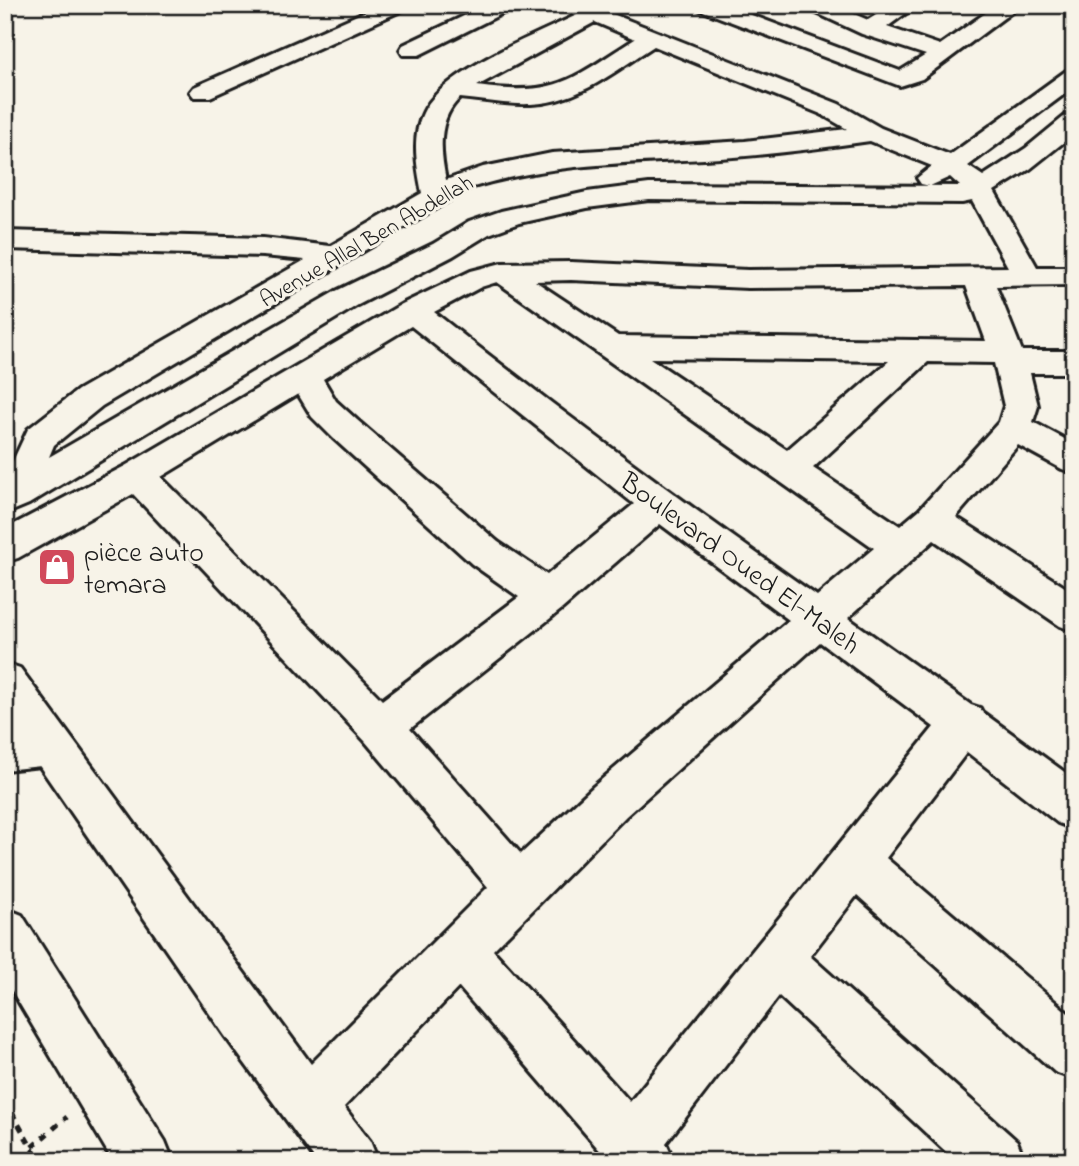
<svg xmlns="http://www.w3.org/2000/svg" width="1079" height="1166" font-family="'Indie Flower',sans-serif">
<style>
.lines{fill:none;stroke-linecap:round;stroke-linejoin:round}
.minor-casing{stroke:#1c1c1c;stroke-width:6}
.major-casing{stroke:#1c1c1c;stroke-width:6}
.path{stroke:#1c1c1c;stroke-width:5;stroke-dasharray:7 7;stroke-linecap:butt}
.minor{fill:#f7f3e8;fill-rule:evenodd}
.major{fill:#f7f3e8;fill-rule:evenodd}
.labels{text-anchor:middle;stroke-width:6;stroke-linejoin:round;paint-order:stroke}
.far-street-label{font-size:23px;fill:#1c1c1c;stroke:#f7f3e8}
.poi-label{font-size:28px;fill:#1c1c1c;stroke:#f7f3e8;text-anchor:start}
.street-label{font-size:28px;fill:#1c1c1c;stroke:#f7f3e8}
</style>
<rect width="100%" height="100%" fill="#f7f3e8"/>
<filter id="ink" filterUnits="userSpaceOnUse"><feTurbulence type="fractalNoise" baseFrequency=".0143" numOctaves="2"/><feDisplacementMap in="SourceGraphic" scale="14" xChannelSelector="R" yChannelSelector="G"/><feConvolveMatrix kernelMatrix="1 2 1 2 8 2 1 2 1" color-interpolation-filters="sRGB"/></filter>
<g filter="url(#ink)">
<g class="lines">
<defs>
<g id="minor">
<path d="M 380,5 L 408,5 L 405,9 L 210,97 L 194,97 L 190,92 L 194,87 Z"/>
<path d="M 487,5 L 514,5 L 511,9 L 419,55 L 403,55 L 400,50 L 403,45 Z"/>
<path d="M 561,5 L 590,5 L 839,104 L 881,128 L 950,155 L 1066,71 L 1074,69 L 1074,87 L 968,166 L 983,176 L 1026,148 L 1065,116 L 1074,114 L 1074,134 L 1030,169 L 994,191 L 1037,267 L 1074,267 L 1074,285 L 996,286 L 1022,351 L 1074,351 L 1074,373 L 1030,373 L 1038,406 L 1033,422 L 1074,444 L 1074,473 L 1062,469 L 1018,445 L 956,517 L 1074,593 L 1074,631 L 1060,626 L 934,540 L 848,618 L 971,705 L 980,708 L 982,712 L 1074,779 L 1074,829 L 1058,823 L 967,752 L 886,858 L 1074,1018 L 1074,1079 L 1055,1072 L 857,895 L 810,956 L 1017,1141 L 1025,1161 L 956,1161 L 779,996 L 666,1143 L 674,1161 L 609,1161 L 459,987 L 344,1107 L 370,1141 L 378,1161 L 316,1161 L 225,1036 L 5,716 L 5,663 L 20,668 L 311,1064 L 488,887 L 365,741 L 133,494 L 18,558 L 5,562 L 5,529 L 125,466 L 402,304 L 471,271 L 502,263 L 571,262 L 748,270 L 1008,267 L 972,201 L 962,203 L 649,200 L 587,208 L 519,223 L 489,234 L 453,256 L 358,305 L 29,504 L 5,514 L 5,478 L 28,429 L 78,390 L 305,260 L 263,256 L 5,249 L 5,231 L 263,238 L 330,246 L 422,193 C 417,168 411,137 423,113 C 442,71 535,35 577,15 L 564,9 ZM 595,22 L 635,39 C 570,80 558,97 477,86 ZM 654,46 L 821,114 L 847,129 L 745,141 L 552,153 L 483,167 L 446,180 C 440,151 437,119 460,98 C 483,100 507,105 531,104 C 579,102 615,71 654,46 ZM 870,141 L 932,166 L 917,178 L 921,184 L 930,186 L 950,177 L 960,186 L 649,184 L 587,192 L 501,211 L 469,222 L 433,244 L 336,291 L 49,457 L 54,445 L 102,406 L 470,188 C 547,164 624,163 704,159 C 759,156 815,149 870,141 ZM 571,280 L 748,288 L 966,286 L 986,341 L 618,336 L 535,281 ZM 497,282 L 874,548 L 817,596 C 687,505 559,411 434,312 L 481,287 ZM 411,326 L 634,504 L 547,575 L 498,542 L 357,420 L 336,401 L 323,379 ZM 650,358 L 889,361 L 787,450 ZM 928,362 L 994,363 L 1004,406 L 999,422 L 919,510 L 900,526 L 813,468 ZM 298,394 L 312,417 L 333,438 L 472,564 L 519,597 L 382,700 L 161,477 ZM 660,524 L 789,620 L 594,786 L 521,854 L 410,729 L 562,609 ZM 820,642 L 934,727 L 630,1102 L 493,950 L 626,816 Z"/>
<path d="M 695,5 L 725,5 L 900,71 L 926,55 L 862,34 L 808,9 L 805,5 L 833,5 L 868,20 L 892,5 L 917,5 L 887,27 L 940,45 L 997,5 L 1021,5 L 922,79 L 900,86 L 698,9 Z"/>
</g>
<g id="major">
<path d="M 50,725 L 65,731 L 72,745 L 65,759 L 50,765 L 5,770 L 5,730 Z"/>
<path d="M 5,908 L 22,915 L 165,1141 L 173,1161 L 113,1161 L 5,979 Z"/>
</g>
</defs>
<use href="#minor" class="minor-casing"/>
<use href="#major" class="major-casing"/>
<g class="path">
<path d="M 5,1100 L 39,1161"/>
<path d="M 32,1147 L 67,1117"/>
</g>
<use href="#minor" class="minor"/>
<use href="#major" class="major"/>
</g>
</g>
<defs>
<symbol id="shop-square" viewBox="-11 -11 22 22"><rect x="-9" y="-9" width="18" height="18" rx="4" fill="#d1495b" stroke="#f7f3e8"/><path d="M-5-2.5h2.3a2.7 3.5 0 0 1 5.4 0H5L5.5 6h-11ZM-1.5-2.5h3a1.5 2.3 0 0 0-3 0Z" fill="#fff"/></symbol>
</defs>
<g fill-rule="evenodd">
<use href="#shop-square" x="35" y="545" width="44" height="44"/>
</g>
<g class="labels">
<g class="far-street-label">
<text transform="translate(366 240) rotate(-30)" y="8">Avenue Allal Ben Abdellah</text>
</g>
<g class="poi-label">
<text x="84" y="561">pièce auto<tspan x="84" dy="32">temara</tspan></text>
</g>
<g class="street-label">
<text transform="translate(741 562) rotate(36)" y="10">Boulevard Oued El-Maleh</text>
</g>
</g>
<rect width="1079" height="1166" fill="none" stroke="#f7f3e8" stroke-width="28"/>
<rect x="14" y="14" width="1051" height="1138" fill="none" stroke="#1c1c1c" stroke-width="2.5" filter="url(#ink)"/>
</svg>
